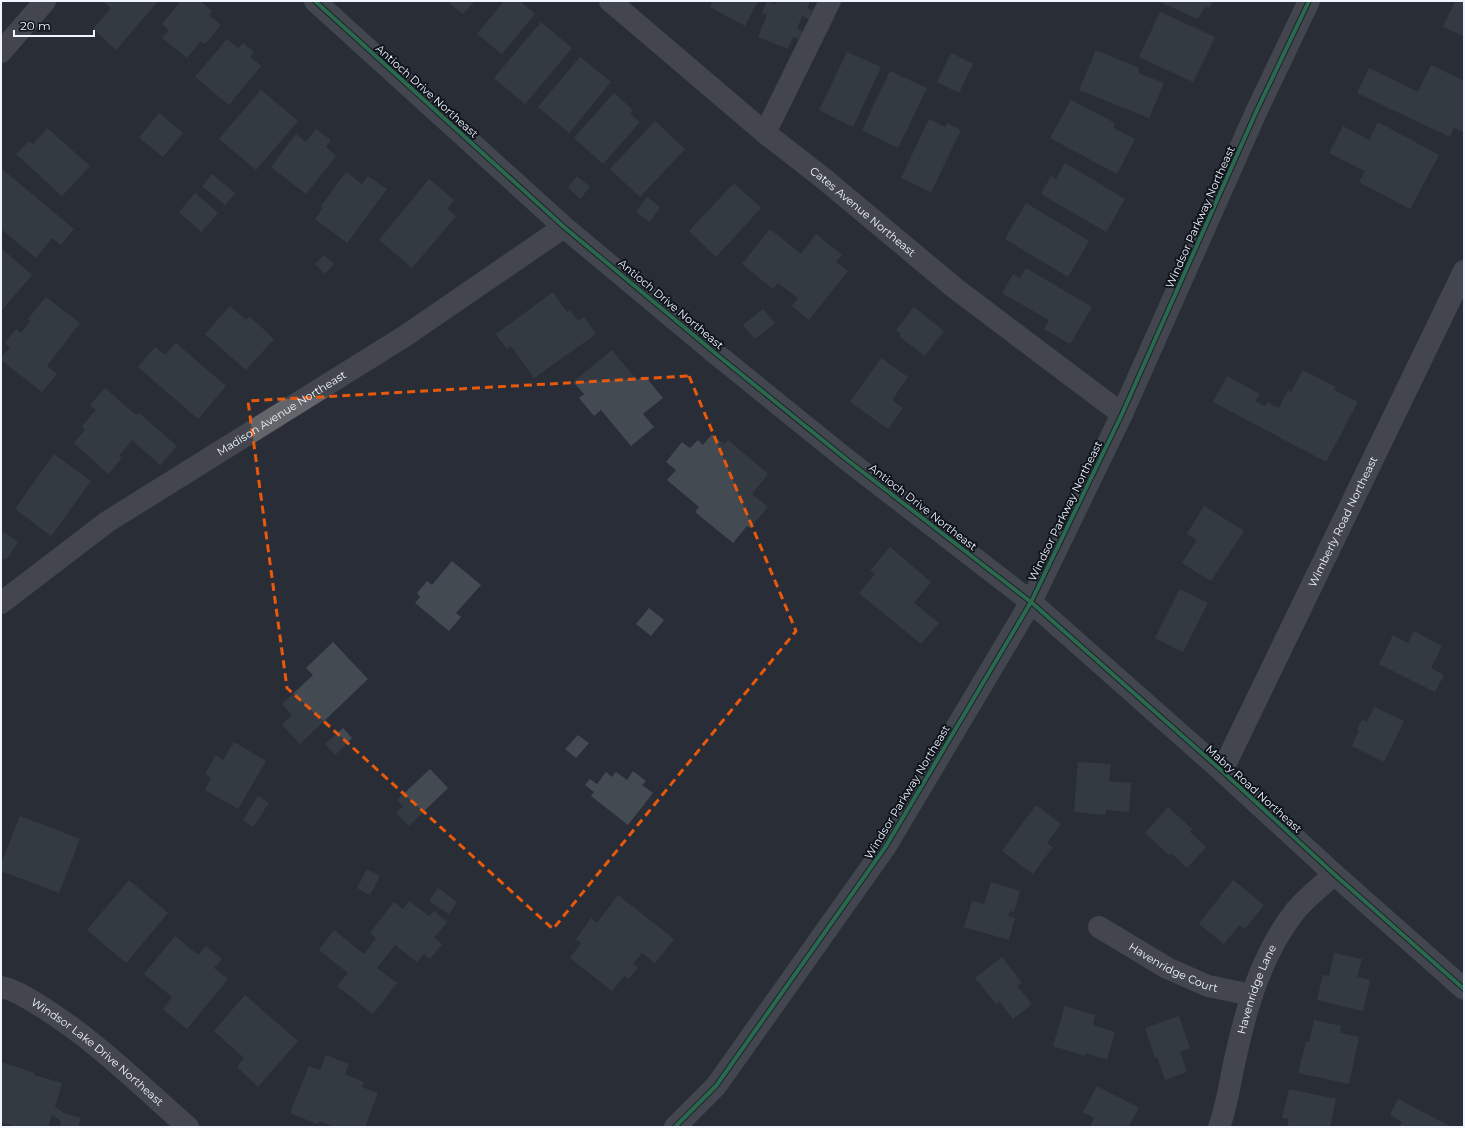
<svg xmlns="http://www.w3.org/2000/svg" width="1465" height="1128" font-family="Montserrat,sans-serif">
<style>
.building{fill:#444a51}
.lines{fill:none;stroke-linecap:round;stroke-linejoin:round}
.minor{stroke:#64646b;stroke-width:22}
.cycleway-casing{stroke:#10141c;stroke-width:6}
.cycleway{stroke:#2db169;stroke-width:4}
.marked{fill:none;stroke:#e8590c;stroke-width:3;stroke-dasharray:8 5;stroke-linejoin:round}
.labels{text-anchor:middle;stroke-width:4;stroke-linejoin:round;paint-order:stroke}
.street-label{font-size:11px;fill:#eff4fe;stroke:#10141c}
</style>
<rect width="100%" height="100%" fill="#282d37"/>
<g class="building">
<path d="M 102,1 L 158,1 L 116,50 L 93,29 L 111,8 Z"/>
<path d="M 181,1 L 192,1 L 195,3 L 196,1 L 200,1 L 212,11 L 209,15 L 221,25 L 205,44 L 201,41 L 187,58 L 162,38 L 169,30 L 162,24 Z"/>
<path d="M 451,1 L 475,1 L 463,14 L 449,3 Z"/>
<path d="M 504,1 L 520,1 L 535,14 L 502,54 L 477,34 Z"/>
<path d="M 713,1 L 758,1 L 745,26 L 710,7 Z"/>
<path d="M 767,1 L 775,5 L 777,1 L 810,1 L 807,8 L 812,10 L 809,19 L 802,16 L 797,29 L 802,31 L 799,39 L 793,37 L 788,49 L 758,37 L 767,15 L 762,13 Z"/>
<path d="M 1158,1 L 1213,1 L 1209,8 L 1205,6 L 1198,19 Z"/>
<path d="M 1455,1 L 1464,1 L 1464,36 L 1443,27 Z"/>
<path d="M 1160,12 L 1215,37 L 1193,82 L 1139,57 Z"/>
<path d="M 541,22 L 572,48 L 525,104 L 494,78 Z"/>
<path d="M 227,39 L 238,48 L 243,43 L 254,52 L 250,57 L 261,66 L 229,105 L 195,77 Z"/>
<path d="M 1096,50 L 1139,68 L 1138,73 L 1164,83 L 1149,118 L 1079,90 Z"/>
<path d="M 847,52 L 881,67 L 853,127 L 819,110 Z"/>
<path d="M 951,53 L 973,64 L 959,93 L 937,82 Z"/>
<path d="M 580,57 L 611,82 L 569,133 L 538,107 Z"/>
<path d="M 1431,65 L 1464,81 L 1464,132 L 1454,128 L 1450,137 L 1357,93 L 1369,68 L 1418,92 Z"/>
<path d="M 890,71 L 927,88 L 898,148 L 862,130 Z"/>
<path d="M 261,90 L 298,121 L 256,170 L 219,139 Z"/>
<path d="M 614,93 L 633,110 L 630,114 L 640,122 L 603,164 L 574,138 Z"/>
<path d="M 1071,100 L 1115,123 L 1113,128 L 1135,139 L 1117,174 L 1050,138 Z"/>
<path d="M 159,113 L 183,133 L 163,157 L 139,138 Z"/>
<path d="M 929,119 L 945,127 L 947,123 L 961,130 L 931,192 L 901,178 Z"/>
<path d="M 655,121 L 685,149 L 640,197 L 610,169 Z"/>
<path d="M 1378,122 L 1439,155 L 1410,209 L 1359,182 L 1365,171 L 1329,153 L 1343,126 L 1369,140 Z"/>
<path d="M 47,128 L 90,166 L 62,196 L 16,154 L 29,141 L 33,144 Z"/>
<path d="M 316,129 L 331,140 L 326,147 L 336,156 L 306,194 L 271,167 L 296,134 L 306,142 Z"/>
<path d="M 1065,163 L 1125,199 L 1106,232 L 1041,194 L 1051,176 L 1056,179 Z"/>
<path d="M 2,169 L 74,229 L 61,245 L 52,238 L 36,258 L 1,229 L 1,170 Z"/>
<path d="M 346,172 L 362,184 L 368,176 L 387,189 L 347,243 L 315,219 L 323,208 L 321,206 Z"/>
<path d="M 212,174 L 235,193 L 225,205 L 202,186 Z"/>
<path d="M 577,176 L 590,187 L 580,199 L 568,187 Z"/>
<path d="M 429,179 L 454,200 L 447,209 L 456,216 L 412,268 L 379,240 Z"/>
<path d="M 734,183 L 761,208 L 716,257 L 689,231 Z"/>
<path d="M 195,193 L 218,213 L 201,232 L 179,212 Z"/>
<path d="M 647,197 L 660,207 L 650,222 L 636,212 Z"/>
<path d="M 1026,203 L 1089,241 L 1068,277 L 1005,239 Z"/>
<path d="M 770,229 L 801,254 L 816,234 L 842,255 L 836,262 L 848,271 L 809,320 L 792,306 L 798,298 L 778,283 L 773,289 L 742,264 Z"/>
<path d="M 1,248 L 32,275 L 1,311 Z"/>
<path d="M 324,255 L 334,264 L 325,274 L 315,264 Z"/>
<path d="M 1026,268 L 1092,307 L 1070,344 L 1044,329 L 1049,320 L 1002,293 L 1013,274 L 1020,278 Z"/>
<path d="M 553,292 L 567,312 L 570,310 L 578,321 L 584,317 L 596,334 L 534,378 L 511,346 L 507,349 L 496,334 Z"/>
<path d="M 46,297 L 80,323 L 47,366 L 57,374 L 42,392 L 1,360 L 1,358 L 10,347 L 5,343 L 16,329 L 21,333 L 30,321 L 28,319 Z"/>
<path d="M 230,306 L 246,320 L 249,316 L 274,339 L 246,370 L 205,334 Z"/>
<path d="M 914,307 L 944,331 L 925,356 L 899,336 L 901,334 L 896,330 Z"/>
<path d="M 763,309 L 775,323 L 755,339 L 743,325 Z"/>
<path d="M 176,343 L 226,386 L 198,419 L 138,367 L 155,347 L 165,355 Z"/>
<path d="M 612,350 L 637,380 L 644,375 L 663,398 L 643,414 L 654,427 L 631,446 L 601,410 L 594,416 L 579,398 L 584,394 L 573,382 Z"/>
<path d="M 881,358 L 908,377 L 892,400 L 903,408 L 888,429 L 850,402 Z"/>
<path d="M 1303,370 L 1336,387 L 1334,390 L 1358,402 L 1326,462 L 1213,402 L 1227,376 L 1260,394 L 1255,401 L 1265,406 L 1267,402 L 1279,408 L 1288,390 L 1291,392 Z"/>
<path d="M 105,388 L 136,415 L 139,413 L 177,446 L 160,465 L 132,440 L 119,456 L 122,458 L 108,474 L 74,443 L 85,430 L 82,426 L 96,410 L 90,405 Z"/>
<path d="M 712,434 L 724,444 L 728,440 L 768,474 L 752,494 L 768,507 L 750,528 L 747,526 L 733,543 L 695,512 L 699,507 L 667,480 L 676,470 L 666,462 L 682,442 L 690,448 L 698,440 L 703,445 Z"/>
<path d="M 54,454 L 91,481 L 51,536 L 15,509 Z"/>
<path d="M 1204,506 L 1244,531 L 1211,581 L 1182,563 L 1197,540 L 1187,534 Z"/>
<path d="M 1,530 L 18,542 L 6,560 L 4,558 L 1,562 Z"/>
<path d="M 890,547 L 931,582 L 914,603 L 939,623 L 921,644 L 859,593 L 875,574 L 870,571 Z"/>
<path d="M 452,561 L 481,585 L 456,613 L 461,617 L 449,631 L 415,603 L 420,597 L 417,593 L 427,581 L 432,585 Z"/>
<path d="M 1180,589 L 1208,603 L 1183,652 L 1155,638 Z"/>
<path d="M 649,608 L 664,620 L 651,636 L 636,624 Z"/>
<path d="M 1414,631 L 1442,646 L 1431,668 L 1444,675 L 1435,692 L 1379,664 L 1393,635 L 1408,643 Z"/>
<path d="M 333,642 L 368,679 L 300,744 L 282,725 L 292,715 L 282,704 L 313,675 L 306,668 Z"/>
<path d="M 1374,707 L 1404,721 L 1384,762 L 1352,746 L 1359,730 L 1357,729 L 1362,719 L 1367,722 Z"/>
<path d="M 343,728 L 352,738 L 335,755 L 325,744 Z"/>
<path d="M 578,735 L 589,743 L 576,758 L 565,749 Z"/>
<path d="M 234,742 L 266,761 L 238,809 L 205,790 L 211,778 L 205,774 L 216,755 L 223,760 Z"/>
<path d="M 1078,762 L 1111,764 L 1109,781 L 1131,783 L 1129,812 L 1106,810 L 1105,815 L 1074,812 Z"/>
<path d="M 430,769 L 448,788 L 409,826 L 396,813 L 403,807 L 397,800 Z"/>
<path d="M 633,771 L 646,781 L 642,785 L 653,793 L 628,825 L 591,796 L 594,792 L 585,785 L 590,779 L 597,784 L 606,772 L 612,777 L 616,772 L 627,780 Z"/>
<path d="M 258,796 L 269,803 L 253,827 L 243,820 Z"/>
<path d="M 1036,805 L 1061,824 L 1047,843 L 1053,847 L 1033,874 L 1002,851 Z"/>
<path d="M 1168,807 L 1192,829 L 1190,832 L 1206,847 L 1187,868 L 1171,853 L 1169,855 L 1145,833 Z"/>
<path d="M 20,816 L 80,839 L 59,893 L 1,871 L 1,864 Z"/>
<path d="M 367,869 L 380,876 L 370,895 L 357,888 Z"/>
<path d="M 129,880 L 168,913 L 126,963 L 87,930 Z"/>
<path d="M 1233,880 L 1264,905 L 1245,929 L 1239,925 L 1224,944 L 1199,924 Z"/>
<path d="M 991,882 L 1020,891 L 1014,912 L 1010,911 L 1008,916 L 1015,918 L 1009,940 L 964,927 L 972,901 L 984,904 Z"/>
<path d="M 438,888 L 457,902 L 449,914 L 429,901 Z"/>
<path d="M 618,895 L 674,939 L 655,963 L 642,953 L 633,964 L 638,968 L 628,979 L 624,976 L 612,991 L 570,958 L 581,943 L 576,939 L 591,918 L 597,923 Z"/>
<path d="M 409,901 L 429,916 L 434,911 L 447,922 L 434,938 L 442,944 L 430,959 L 424,954 L 417,962 L 395,945 L 377,968 L 397,983 L 373,1014 L 337,986 L 348,973 L 319,950 L 334,930 L 364,954 L 376,938 L 370,933 L 394,902 L 403,909 Z"/>
<path d="M 175,936 L 198,955 L 206,946 L 222,959 L 214,968 L 228,979 L 187,1029 L 163,1009 L 172,997 L 144,974 Z"/>
<path d="M 1334,953 L 1362,959 L 1357,977 L 1370,980 L 1363,1011 L 1317,1000 L 1323,975 L 1329,976 Z"/>
<path d="M 1002,957 L 1022,983 L 1017,986 L 1032,1004 L 1013,1019 L 999,1001 L 996,1004 L 975,978 Z"/>
<path d="M 245,995 L 298,1041 L 258,1087 L 237,1067 L 244,1058 L 214,1031 Z"/>
<path d="M 1065,1006 L 1095,1015 L 1093,1025 L 1115,1032 L 1107,1060 L 1086,1053 L 1085,1056 L 1053,1046 Z"/>
<path d="M 1179,1016 L 1190,1048 L 1180,1052 L 1187,1072 L 1165,1080 L 1157,1057 L 1155,1058 L 1145,1028 Z"/>
<path d="M 1314,1020 L 1341,1026 L 1340,1033 L 1359,1037 L 1349,1084 L 1298,1073 L 1306,1041 L 1309,1042 Z"/>
<path d="M 326,1055 L 349,1064 L 345,1074 L 364,1082 L 362,1087 L 378,1093 L 365,1127 L 332,1127 L 332,1126 L 319,1121 L 317,1124 L 290,1113 L 309,1066 L 320,1070 Z"/>
<path d="M 1,1062 L 35,1073 L 34,1075 L 62,1083 L 55,1107 L 64,1113 L 81,1118 L 78,1127 L 60,1127 L 61,1121 L 52,1115 L 48,1127 L 17,1127 L 1,1122 Z"/>
<path d="M 1097,1086 L 1139,1108 L 1128,1127 L 1090,1127 L 1094,1118 L 1083,1112 Z"/>
<path d="M 1289,1089 L 1336,1099 L 1330,1127 L 1287,1127 L 1289,1119 L 1282,1118 Z"/>
<path d="M 1398,1099 L 1452,1127 L 1399,1127 L 1402,1122 L 1390,1115 Z"/>
</g>
<g class="lines">
<g class="minor">
<path d="M 315,1 L 564,227 L 715,353 L 846,459 L 1031,602 L 1222,771 L 1334,874 L 1464,989"/>
<path id="s1" d="M 610,1 L 765,133 L 823,178 L 956,289 L 1122,414"/>
<path d="M 1,52 L 45,1"/>
<path d="M 765,133 L 830,1"/>
<path id="s2" d="M 1,603 L 107,522 L 405,336 L 564,227"/>
<path id="s3" d="M 1222,771 L 1464,271"/>
<path id="s4" d="M 1099,927 L 1167,968 L 1208,986 L 1252,995"/>
<path id="s5" d="M 1,987 C 16,990 29,999 42,1007 C 95,1040 141,1086 188,1127"/>
<path d="M 675,1127 L 716,1086 L 886,846 L 1031,602 L 1122,414 L 1257,110 L 1309,1"/>
<path id="s6" d="M 1219,1127 C 1228,1104 1230,1079 1236,1055 C 1247,1005 1263,951 1296,910 C 1307,897 1322,886 1334,874"/>
</g>
<defs>
<g id="cycleway">
<path d="M 315,1 L 564,227 L 715,353 L 846,459 L 1031,602 L 1222,771 L 1334,874 L 1464,989"/>
<path d="M 675,1127 L 716,1086 L 886,846 L 1031,602 L 1122,414 L 1257,110 L 1309,1"/>
</g>
</defs>
<use href="#cycleway" class="cycleway-casing"/>
<use href="#cycleway" class="cycleway"/>
</g>
<path d="M0 0H1465V1128H0ZM 689,376 L 796,631 L 553,929 L 287,688 L 248,401 Z" fill="#282d37" fill-opacity=".55" fill-rule="evenodd"/>
<path class="marked" d="M 689,376 L 796,631 L 553,929 L 287,688 L 248,401 Z"/>
<g class="labels">
<g class="street-label">
<text transform="translate(427 91) rotate(42)" y="4">Antioch Drive Northeast</text>
<text dy="4" stroke="none"><textPath href="#s1" startOffset="329">Cates Avenue Northeast</textPath></text>
<text transform="translate(1200 217) rotate(-66)" y="4">Windsor Parkway Northeast</text>
<text transform="translate(671 304) rotate(40)" y="4">Antioch Drive Northeast</text>
<text dy="4" stroke="none"><textPath href="#s2" startOffset="339">Madison Avenue Northeast</textPath></text>
<text transform="translate(923 507) rotate(38)" y="4">Antioch Drive Northeast</text>
<text transform="translate(1065 511) rotate(-64)" y="4">Windsor Parkway Northeast</text>
<text dy="4" stroke="none"><textPath href="#s3" startOffset="277">Wimberly Road Northeast</textPath></text>
<text transform="translate(1254 789) rotate(42)" y="4">Mabry Road Northeast</text>
<text transform="translate(907 792) rotate(-59)" y="4">Windsor Parkway Northeast</text>
<text dy="4" stroke="none"><textPath href="#s4" startOffset="85">Havenridge Court</textPath></text>
<text dy="4" stroke="none"><textPath href="#s6" startOffset="143">Havenridge Lane</textPath></text>
<text dy="4" stroke="none"><textPath href="#s5" startOffset="117">Windsor Lake Drive Northeast</textPath></text>
</g>
</g>
<rect width="1465" height="1128" fill="none" stroke="#eff4fe" stroke-width="4"/>
<path d="M14 30v6h80v-6" fill="none" stroke="#eff4fe" stroke-width="2"/>
<text x="20" y="30" font-size="12" fill="#eff4fe" stroke="#10141c" stroke-width="3" paint-order="stroke">20 m</text>
</svg>
